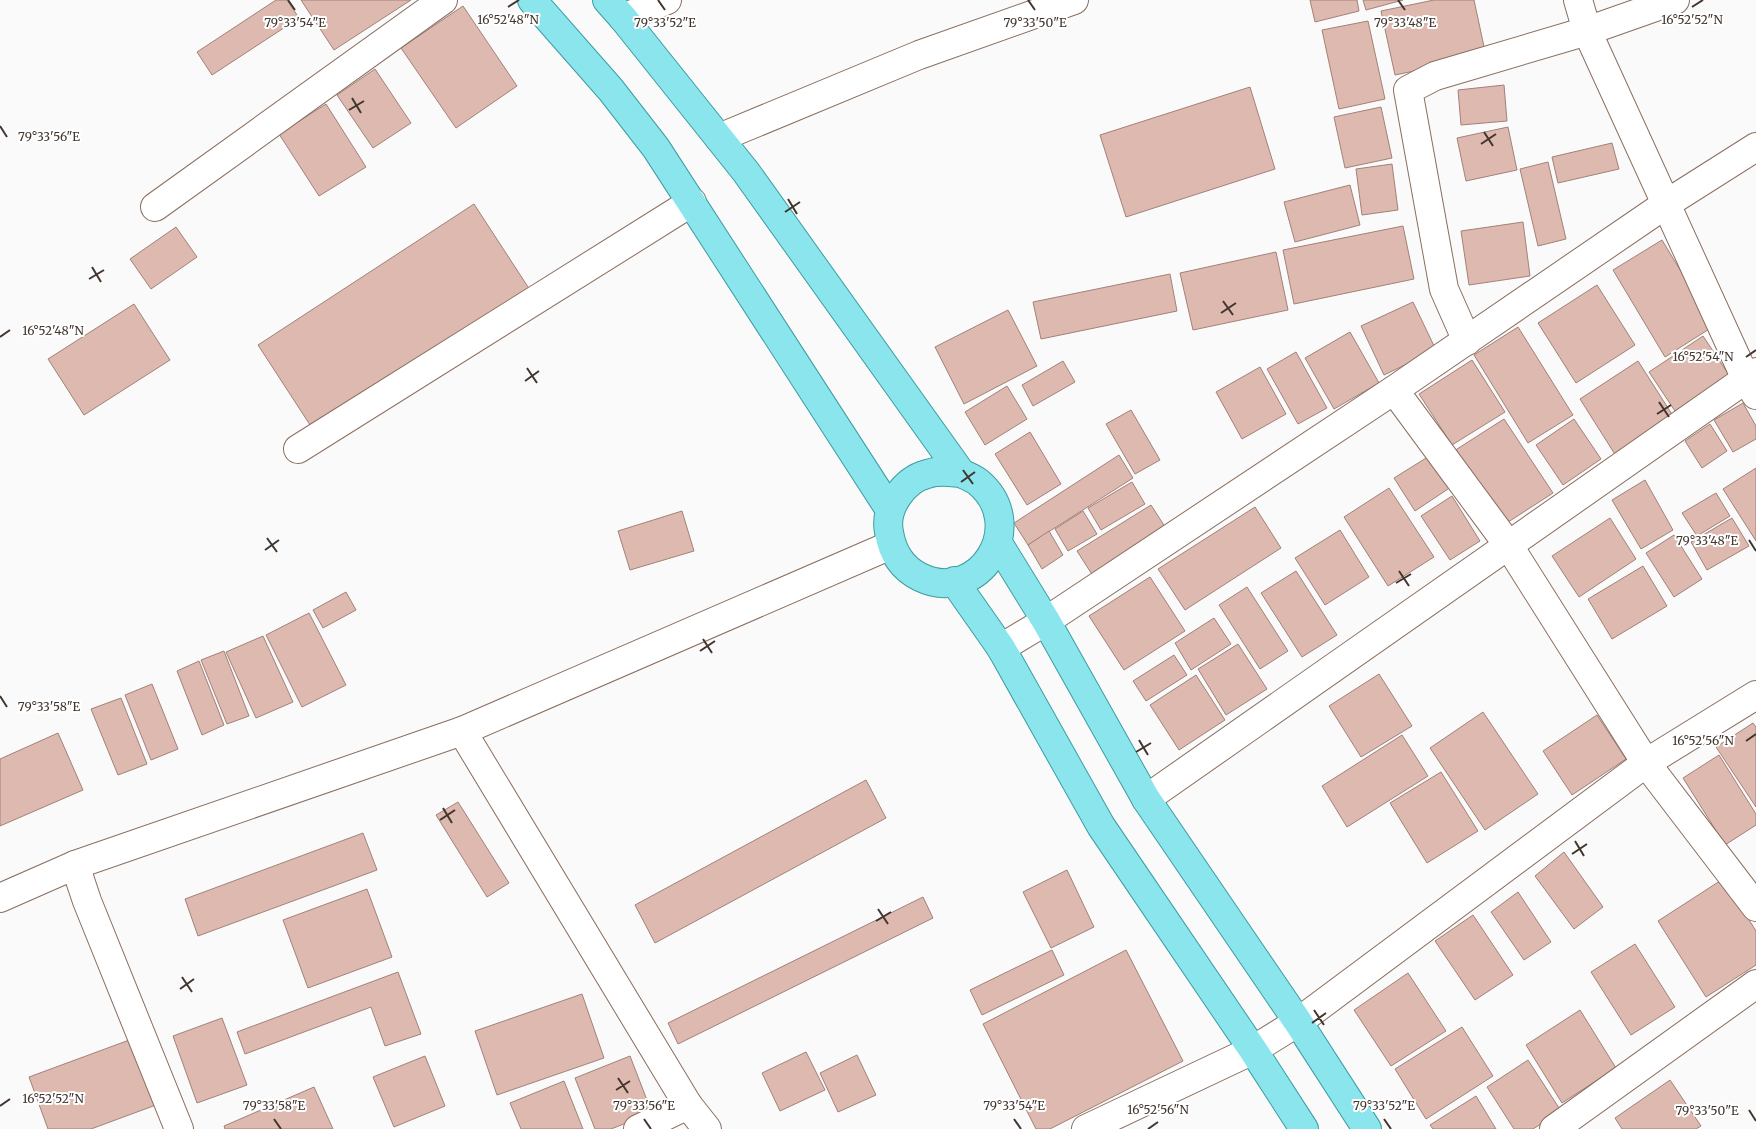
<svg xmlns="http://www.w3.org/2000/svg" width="1756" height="1129" font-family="Merriweather,serif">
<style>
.building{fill:#ddb9af;stroke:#a28178}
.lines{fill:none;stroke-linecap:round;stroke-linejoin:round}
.minor-casing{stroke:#8a6e5e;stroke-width:30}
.major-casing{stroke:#3e9ca2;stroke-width:30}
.minor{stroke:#fff;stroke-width:28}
.major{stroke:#8ae5ec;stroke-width:28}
.ticks{fill:none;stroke:#42352e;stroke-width:2}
.ticks-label{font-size:12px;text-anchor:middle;fill:#42352e;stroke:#fff;stroke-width:4;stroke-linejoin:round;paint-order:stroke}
</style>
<rect width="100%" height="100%" fill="#fafafa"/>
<g class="building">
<path d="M 276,0 L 287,0 L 299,18 L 212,75 L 197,52 Z"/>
<path d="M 301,0 L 411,0 L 334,50 Z"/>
<path d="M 1310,0 L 1357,0 L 1359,11 L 1315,22 Z"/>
<path d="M 1363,0 L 1403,0 L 1366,10 Z"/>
<path d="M 1434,0 L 1474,0 L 1486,56 L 1395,75 L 1381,11 Z"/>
<path d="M 463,6 L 517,86 L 456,128 L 401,48 Z"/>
<path d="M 1368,21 L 1385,99 L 1339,109 L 1322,30 Z"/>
<path d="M 375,69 L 411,123 L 373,148 L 337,95 Z"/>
<path d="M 1504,85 L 1507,121 L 1461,125 L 1458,90 Z"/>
<path d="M 1250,87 L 1275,169 L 1126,217 L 1100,135 Z"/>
<path d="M 326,104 L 366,167 L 319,196 L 279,134 Z"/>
<path d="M 1381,107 L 1392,158 L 1345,168 L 1334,117 Z"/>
<path d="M 1508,127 L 1517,170 L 1466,181 L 1457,138 Z"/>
<path d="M 1612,143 L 1619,169 L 1558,183 L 1552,157 Z"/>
<path d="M 1548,162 L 1566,239 L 1538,246 L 1520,169 Z"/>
<path d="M 1392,164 L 1398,210 L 1362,215 L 1356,169 Z"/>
<path d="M 1350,185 L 1360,225 L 1295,242 L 1284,202 Z"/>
<path d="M 474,204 L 530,290 L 314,431 L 258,345 Z"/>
<path d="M 1523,222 L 1530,276 L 1469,285 L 1461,231 Z"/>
<path d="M 1403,226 L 1414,279 L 1294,304 L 1283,250 Z"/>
<path d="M 176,227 L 197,257 L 151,289 L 130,259 Z"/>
<path d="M 1662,240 L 1714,326 L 1665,357 L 1613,270 Z"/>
<path d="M 1276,252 L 1288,310 L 1193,330 L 1180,273 Z"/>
<path d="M 1170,274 L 1177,311 L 1041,339 L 1033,302 Z"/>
<path d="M 1597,285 L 1635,345 L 1576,383 L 1538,323 Z"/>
<path d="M 1413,302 L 1436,350 L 1384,375 L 1361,326 Z"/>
<path d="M 134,304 L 170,360 L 84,415 L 48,359 Z"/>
<path d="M 1008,310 L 1037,366 L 964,404 L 935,347 Z"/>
<path d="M 1518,327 L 1573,415 L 1528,443 L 1474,355 Z"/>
<path d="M 1350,332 L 1379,383 L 1334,409 L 1305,358 Z"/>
<path d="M 1703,336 L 1729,375 L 1675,411 L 1649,372 Z"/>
<path d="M 1296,352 L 1327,408 L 1298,424 L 1267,369 Z"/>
<path d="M 1472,360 L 1505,412 L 1452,445 L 1419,394 Z"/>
<path d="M 1063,361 L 1075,382 L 1033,406 L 1022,385 Z"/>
<path d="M 1638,361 L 1675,419 L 1616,456 L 1580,399 Z"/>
<path d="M 1260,367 L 1286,414 L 1242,439 L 1216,392 Z"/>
<path d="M 1007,386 L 1027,419 L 985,445 L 965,412 Z"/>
<path d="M 1743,403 L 1756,426 L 1756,439 L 1733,452 L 1714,420 Z"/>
<path d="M 1131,410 L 1160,460 L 1135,474 L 1106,424 Z"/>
<path d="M 1504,419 L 1553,493 L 1502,526 L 1454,451 Z"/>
<path d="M 1574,419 L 1601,459 L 1563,485 L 1536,445 Z"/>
<path d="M 1710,424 L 1727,451 L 1702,468 L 1685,441 Z"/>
<path d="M 1030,432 L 1061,484 L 1027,505 L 995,454 Z"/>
<path d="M 1119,455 L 1133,478 L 1028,545 L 1014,523 Z"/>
<path d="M 1431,455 L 1451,487 L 1415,511 L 1394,478 Z"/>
<path d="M 1756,468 L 1756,541 L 1723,489 Z"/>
<path d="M 1645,480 L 1673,530 L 1641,549 L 1612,500 Z"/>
<path d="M 1132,482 L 1145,504 L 1101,530 L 1088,508 Z"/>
<path d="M 1389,488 L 1434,557 L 1388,586 L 1344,517 Z"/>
<path d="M 1716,493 L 1730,516 L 1697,536 L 1682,513 Z"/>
<path d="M 1452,496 L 1480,541 L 1450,560 L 1421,516 Z"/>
<path d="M 1151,505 L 1169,533 L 1095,579 L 1077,551 Z"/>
<path d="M 1255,507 L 1281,548 L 1185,610 L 1158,569 Z"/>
<path d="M 682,511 L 694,551 L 630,570 L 618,531 Z"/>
<path d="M 1083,511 L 1097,534 L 1068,551 L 1055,529 Z"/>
<path d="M 1610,518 L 1636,559 L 1579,597 L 1552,556 Z"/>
<path d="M 1732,518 L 1749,546 L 1707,570 L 1691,542 Z"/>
<path d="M 1340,530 L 1369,577 L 1325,605 L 1295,558 Z"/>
<path d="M 1049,531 L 1063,555 L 1042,569 L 1028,545 Z"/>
<path d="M 1674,535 L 1702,579 L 1674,597 L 1646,553 Z"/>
<path d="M 1643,566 L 1667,606 L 1612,639 L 1588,599 Z"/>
<path d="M 1296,571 L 1337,635 L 1302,657 L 1261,593 Z"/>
<path d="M 1150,577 L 1185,631 L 1124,670 L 1089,616 Z"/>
<path d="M 1247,587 L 1288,651 L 1260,669 L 1219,605 Z"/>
<path d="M 346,592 L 356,610 L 323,628 L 313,610 Z"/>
<path d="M 309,613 L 346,685 L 302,707 L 266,635 Z"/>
<path d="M 1214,618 L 1231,644 L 1191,670 L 1175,643 Z"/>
<path d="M 263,636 L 293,702 L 256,718 L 226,652 Z"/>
<path d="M 1238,644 L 1267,689 L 1226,715 L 1198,669 Z"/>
<path d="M 224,651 L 249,716 L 227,724 L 201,660 Z"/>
<path d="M 1174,655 L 1187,675 L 1146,701 L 1133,681 Z"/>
<path d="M 199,661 L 224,725 L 202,735 L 177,671 Z"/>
<path d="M 1379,674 L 1412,726 L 1361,757 L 1329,706 Z"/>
<path d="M 1196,675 L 1225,720 L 1179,750 L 1150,705 Z"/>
<path d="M 152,684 L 178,749 L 151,760 L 125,695 Z"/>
<path d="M 121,698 L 147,764 L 118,775 L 91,709 Z"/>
<path d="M 1483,712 L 1538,794 L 1485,830 L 1430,748 Z"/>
<path d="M 1597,715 L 1626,759 L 1572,795 L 1543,751 Z"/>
<path d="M 1753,723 L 1756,727 L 1756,807 L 1716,747 Z"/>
<path d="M 58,733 L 83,790 L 0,826 L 0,759 Z"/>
<path d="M 1402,735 L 1428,776 L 1347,827 L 1322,786 Z"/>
<path d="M 1719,755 L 1756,814 L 1756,825 L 1725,845 L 1683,778 Z"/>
<path d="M 1441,772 L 1478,831 L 1427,863 L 1390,803 Z"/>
<path d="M 866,780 L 886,818 L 655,943 L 635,905 Z"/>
<path d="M 458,802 L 509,883 L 487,897 L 436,815 Z"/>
<path d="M 363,833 L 377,870 L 198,936 L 185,899 Z"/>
<path d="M 1564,852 L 1603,907 L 1574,929 L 1535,876 Z"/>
<path d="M 1067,870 L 1094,927 L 1051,948 L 1023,892 Z"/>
<path d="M 1723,879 L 1756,931 L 1756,965 L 1706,997 L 1658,921 Z"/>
<path d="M 367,889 L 392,957 L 308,988 L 283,920 Z"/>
<path d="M 1518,892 L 1551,942 L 1524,960 L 1491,912 Z"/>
<path d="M 923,897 L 933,918 L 678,1044 L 668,1023 Z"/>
<path d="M 1473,915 L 1513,975 L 1475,1000 L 1435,941 Z"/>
<path d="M 1635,944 L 1675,1007 L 1631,1035 L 1591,972 Z"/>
<path d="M 1052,950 L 1064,975 L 982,1015 L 970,990 Z"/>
<path d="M 1126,950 L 1183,1061 L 1050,1129 L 1036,1129 L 983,1024 Z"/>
<path d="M 398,972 L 421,1034 L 385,1046 L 371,1007 L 245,1054 L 237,1032 Z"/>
<path d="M 1408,973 L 1446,1031 L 1391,1066 L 1354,1010 Z"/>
<path d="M 582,994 L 604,1058 L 497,1095 L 475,1031 Z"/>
<path d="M 1580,1010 L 1616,1068 L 1562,1103 L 1526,1045 Z"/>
<path d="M 222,1018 L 247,1085 L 197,1103 L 173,1036 Z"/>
<path d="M 1462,1027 L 1493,1076 L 1426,1119 L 1395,1069 Z"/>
<path d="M 132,1039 L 156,1105 L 91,1129 L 48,1129 L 29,1077 Z"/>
<path d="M 806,1052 L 825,1090 L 780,1111 L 762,1073 Z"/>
<path d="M 857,1055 L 876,1095 L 838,1112 L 820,1073 Z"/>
<path d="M 425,1056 L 445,1106 L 394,1127 L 373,1077 Z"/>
<path d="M 630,1056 L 652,1113 L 611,1129 L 595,1129 L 575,1078 Z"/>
<path d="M 1528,1060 L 1561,1111 L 1533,1129 L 1514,1129 L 1487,1087 Z"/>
<path d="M 1670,1080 L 1701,1126 L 1696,1129 L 1622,1129 L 1615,1118 Z"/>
<path d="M 564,1081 L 583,1129 L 521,1129 L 510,1103 Z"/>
<path d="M 314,1087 L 333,1129 L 225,1129 L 224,1126 Z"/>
<path d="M 1476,1096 L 1496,1129 L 1433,1129 L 1430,1125 Z"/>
</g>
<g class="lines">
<defs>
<g id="minor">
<path d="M 1578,0 L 1587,31 L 1746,379 L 1756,395"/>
<path d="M 623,18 L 667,0"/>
<path d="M 719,138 L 919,55 L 1074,0"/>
<path d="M 155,207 L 443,0"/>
<path d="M 1467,341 L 1444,289 L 1408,90 L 1435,76 L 1587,31 L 1675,0"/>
<path d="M 1394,390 L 1509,546 L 1646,763 L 1756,907"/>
<path d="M 298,449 L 692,202"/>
<path d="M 1001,648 L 1046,621 L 1394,390 L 1666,204 L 1756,147"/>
<path d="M 462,731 L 688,1105 L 707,1129"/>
<path d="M 1146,799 L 1756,372"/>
<path d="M 75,865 L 87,901 L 179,1129"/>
<path d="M 0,898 L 75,865 L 462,731 L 891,545"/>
<path d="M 638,1129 L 688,1105"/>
<path d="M 1086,1129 L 1253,1050 L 1298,1022 L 1646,763 L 1756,695"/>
<path d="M 1554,1129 L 1756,984"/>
</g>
<g id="major">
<path d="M 532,0 L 611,90 L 656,148 L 890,510"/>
<path d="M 607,0 L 623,18 L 746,172 L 961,473 C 967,476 973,478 978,482 C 1030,525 979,606 920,577 C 902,568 892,552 889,532 C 884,508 904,480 927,474 C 939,470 949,472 961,473"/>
<path d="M 998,543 L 1046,621 L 1146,799 L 1298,1022 L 1367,1129"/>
<path d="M 954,581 L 1001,648 L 1101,826 L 1253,1050 L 1304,1129"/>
</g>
</defs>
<use href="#minor" class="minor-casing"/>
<use href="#major" class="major-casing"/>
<use href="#minor" class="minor"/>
<use href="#major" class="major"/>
</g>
<path class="ticks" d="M 288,0 L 295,10M 658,0 L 665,10M 1028,0 L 1035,10M 1398,0 L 1405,10M 508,7 L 519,0M 1692,7 L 1703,0M 352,98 L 361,113M 349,110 L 364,101M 0,126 L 7,137M 1484,132 L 1493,146M 1481,144 L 1496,134M 788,199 L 797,214M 785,212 L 800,202M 92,267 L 101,282M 89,279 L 104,270M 1223,301 L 1233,315M 1221,313 L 1236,303M 0,337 L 10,330M 1746,357 L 1756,350M 527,368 L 537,383M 525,381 L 539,371M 1659,402 L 1669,417M 1657,414 L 1671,405M 963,470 L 973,484M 961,482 L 975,472M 267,538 L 277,552M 1749,540 L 1756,551M 265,550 L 279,540M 1399,571 L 1409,586M 1396,583 L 1411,574M 703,639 L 712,653M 700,651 L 715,641M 0,696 L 7,707M 1139,740 L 1148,755M 1746,741 L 1756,734M 1136,752 L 1151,743M 443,808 L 452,823M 440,820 L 455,810M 1575,841 L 1584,856M 1572,854 L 1587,844M 878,909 L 888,924M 876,921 L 891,912M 182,977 L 192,992M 180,989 L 194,979M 1314,1010 L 1324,1025M 1312,1023 L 1326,1013M 618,1078 L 628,1093M 616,1090 L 630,1081M 0,1106 L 10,1099M 1749,1110 L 1756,1121M 274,1119 L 281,1129M 644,1119 L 651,1129M 1014,1119 L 1021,1129M 1384,1119 L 1391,1129M 1148,1129 L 1158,1122"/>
<g class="ticks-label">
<text x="508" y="24">16°52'48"N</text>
<text x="1692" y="24">16°52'52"N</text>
<text x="295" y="27">79°33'54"E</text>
<text x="665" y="27">79°33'52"E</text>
<text x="1035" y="27">79°33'50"E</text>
<text x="1405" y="27">79°33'48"E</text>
<text x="49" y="141">79°33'56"E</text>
<text x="53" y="335">16°52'48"N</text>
<text x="1703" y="361">16°52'54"N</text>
<text x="1707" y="545">79°33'48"E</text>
<text x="49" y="711">79°33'58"E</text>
<text x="1703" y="745">16°52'56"N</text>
<text x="53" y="1103">16°52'52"N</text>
<text x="274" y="1110">79°33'58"E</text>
<text x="644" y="1110">79°33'56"E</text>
<text x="1014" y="1110">79°33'54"E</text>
<text x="1384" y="1110">79°33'52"E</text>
<text x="1158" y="1114">16°52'56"N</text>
<text x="1707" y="1115">79°33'50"E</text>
</g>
</svg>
